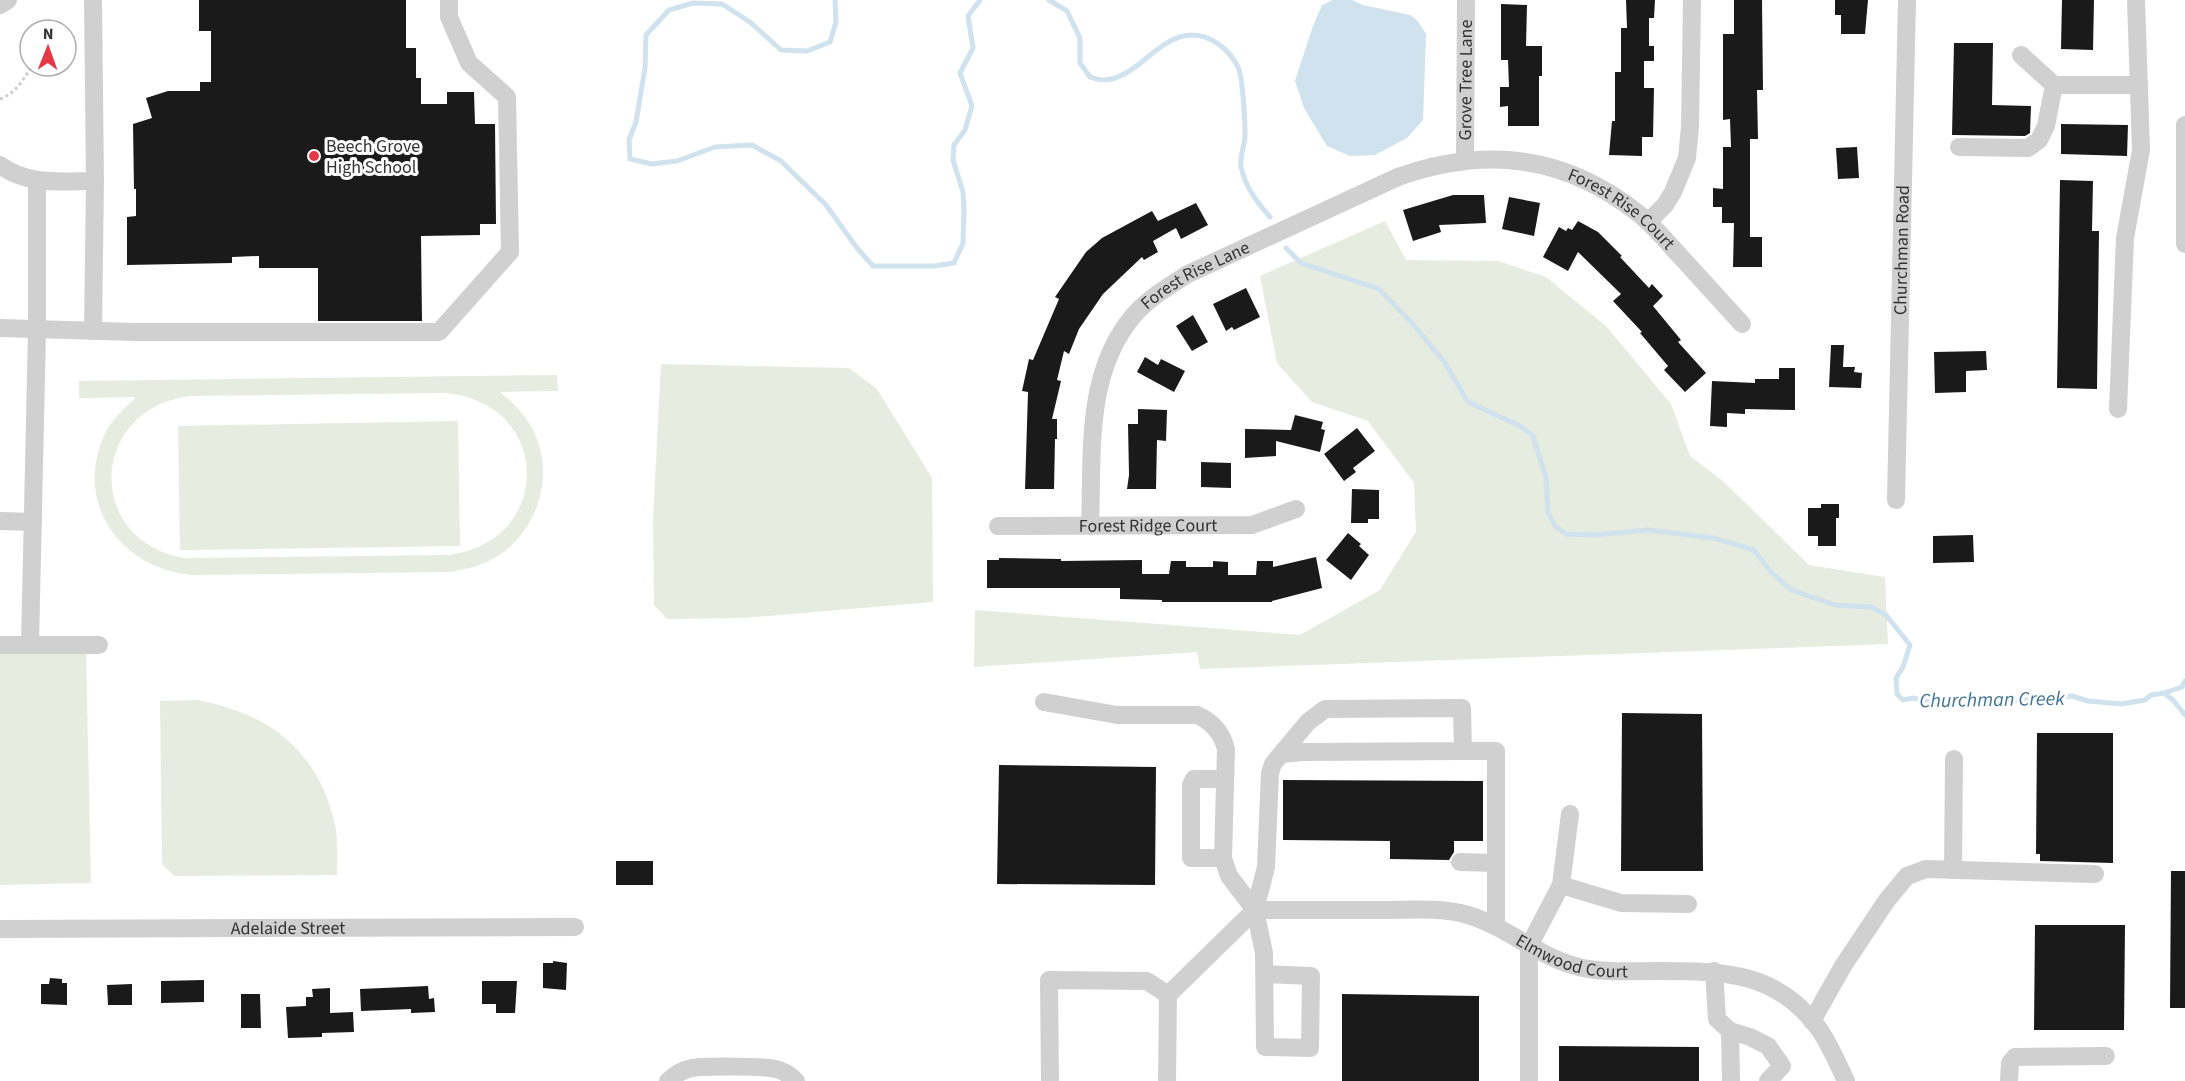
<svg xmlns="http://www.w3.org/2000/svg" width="2185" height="1081" font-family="'Source Sans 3',sans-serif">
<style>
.green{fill:#e6ecdf;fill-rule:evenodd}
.water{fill:#cfe2ee}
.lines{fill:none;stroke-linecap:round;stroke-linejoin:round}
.stream{stroke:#cfe2ee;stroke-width:5}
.building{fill:#1a1a1a}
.path{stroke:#cdcdcd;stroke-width:3;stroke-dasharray:3 3;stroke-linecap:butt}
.minor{stroke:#d0d0d0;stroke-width:18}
.poi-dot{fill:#e63946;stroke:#fff;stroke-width:2}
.labels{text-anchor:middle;stroke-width:6;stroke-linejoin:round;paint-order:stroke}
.street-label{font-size:18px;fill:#333;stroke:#fff}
.poi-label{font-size:18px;fill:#333;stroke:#fff;text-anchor:start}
.water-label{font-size:20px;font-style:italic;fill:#3f7597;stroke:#fff}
</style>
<rect width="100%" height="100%" fill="#fff"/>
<g class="green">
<path d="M 1385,221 L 1406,260 L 1498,261 L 1546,277 L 1606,326 L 1671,404 L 1690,456 L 1724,482 L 1809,565 L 1885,577 L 1888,644 L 1200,669 L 1197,652 L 974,667 L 975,610 L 1300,635 L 1380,590 L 1416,532 L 1414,483 L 1368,421 L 1312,402 L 1277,363 L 1260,276 Z"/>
<path d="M 661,364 L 849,368 L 877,389 L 932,478 L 933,602 L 744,618 L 667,619 L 654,605 L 653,520 Z"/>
<path d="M 557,375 L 558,391 L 500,392 C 511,401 521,410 529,423 C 557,467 541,530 496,557 C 481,566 465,570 447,572 L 195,575 C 123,571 73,505 104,436 C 111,420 124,409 136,397 L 79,398 L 79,381 ZM 444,393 C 553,401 555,543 447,555 L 183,558 C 83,539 90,407 191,396 Z"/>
<path d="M 458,421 L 460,546 L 180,550 L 178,426 Z"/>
<path d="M 86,649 L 91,883 L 0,885 L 0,651 Z"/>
<path d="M 197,700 C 268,713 318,750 335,824 C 338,840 337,858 337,875 L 174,876 L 162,864 L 160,701 Z"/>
</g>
<path class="water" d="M 1333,0 L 1352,0 L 1363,5 L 1410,15 L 1417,20 L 1426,34 L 1423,120 L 1407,138 L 1375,155 L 1350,156 L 1327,146 L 1304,108 L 1295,81 L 1313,26 L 1322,5 Z"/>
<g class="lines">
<g class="stream">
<path d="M 835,0 L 836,22 L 830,42 L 807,51 L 781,50 L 750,22 L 722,4 L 693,3 L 669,10 L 646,35 L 645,68 L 636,122 L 629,140 L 630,159 L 652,164 L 677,161 L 715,147 L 752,145 L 781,161 L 826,205 L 857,248 L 873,266 L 935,266 L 954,263 L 963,243 L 964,211 L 963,192 L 953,160 L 954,145 L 965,130 L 972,106 L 960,73 L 973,48 L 968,16 L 980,0"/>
<path d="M 1049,0 L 1067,11 L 1080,38 L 1080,63 L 1090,77 C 1094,78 1100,80 1104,80 C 1137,79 1158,35 1192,35 C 1211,35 1230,50 1238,67 C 1243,78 1245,122 1245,135 C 1245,146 1239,157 1241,167 C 1246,188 1256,201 1270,217"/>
<path d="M 1286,248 L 1301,263 L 1379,289 L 1413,324 L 1445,363 L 1468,402 L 1520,426 L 1533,436 L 1546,478 L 1548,512 L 1555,526 L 1566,534 L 1594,535 L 1648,530 L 1713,538 L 1754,550 L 1770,571 L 1791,590 L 1835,605 L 1871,607 L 1886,615 L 1910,645 L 1903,667 L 1896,678 L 1897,694 L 1903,700 L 1913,698 L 1926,701 L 1989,703 L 2028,699 L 2053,700 L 2060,697 L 2072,696 L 2088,701 L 2121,704 L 2145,700 L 2151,695 L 2164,693 L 2173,700 L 2185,715"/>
<path d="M 2164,693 L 2182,687 L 2185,681"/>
</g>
</g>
<g class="building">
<path d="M 199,0 L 406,0 L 406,48 L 416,48 L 416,78 L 421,78 L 421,104 L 447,104 L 447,92 L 474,92 L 475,124 L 495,124 L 496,224 L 480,224 L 480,235 L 421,236 L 422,321 L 318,321 L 318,268 L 259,268 L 259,256 L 232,257 L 232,263 L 127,265 L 127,217 L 136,216 L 136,189 L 134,189 L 133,124 L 152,118 L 146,98 L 168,91 L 200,91 L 200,82 L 211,82 L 211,31 L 199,31 Z"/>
<path d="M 1626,0 L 1655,0 L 1654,18 L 1649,18 L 1649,46 L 1654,46 L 1654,61 L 1644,61 L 1644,88 L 1654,88 L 1653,137 L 1642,137 L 1642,156 L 1609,155 L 1612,121 L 1615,121 L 1615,72 L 1621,72 L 1621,28 L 1627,28 Z"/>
<path d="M 1734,0 L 1762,0 L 1763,90 L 1757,90 L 1758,139 L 1750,139 L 1750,237 L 1762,237 L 1762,267 L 1733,267 L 1734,223 L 1722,223 L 1722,207 L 1713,207 L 1713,188 L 1723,189 L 1723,147 L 1731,147 L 1730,119 L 1723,120 L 1723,34 L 1734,34 Z"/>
<path d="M 1835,0 L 1868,0 L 1865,34 L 1841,34 L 1841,15 L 1835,15 Z"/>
<path d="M 2062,0 L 2094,0 L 2093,50 L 2061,49 Z"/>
<path d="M 1501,4 L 1527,5 L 1526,46 L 1542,46 L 1542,76 L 1539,76 L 1539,126 L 1508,126 L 1508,106 L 1500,107 L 1500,87 L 1509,87 L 1508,60 L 1501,60 Z"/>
<path d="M 1954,43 L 1993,43 L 1992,105 L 2031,106 L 2030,133 L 2025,136 L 1952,135 Z"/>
<path d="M 2061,124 L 2128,125 L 2127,156 L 2061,154 Z"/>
<path d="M 1857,147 L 1859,178 L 1838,179 L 1836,148 Z"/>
<path d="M 2060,180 L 2093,181 L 2092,231 L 2099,231 L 2097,389 L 2057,388 Z"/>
<path d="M 1453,195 L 1484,195 L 1486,223 L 1439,225 L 1441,232 L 1413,241 L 1403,210 Z"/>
<path d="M 1509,197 L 1540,203 L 1534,236 L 1502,229 Z"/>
<path d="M 1196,203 L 1208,225 L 1181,239 L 1176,228 L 1153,241 L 1158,252 L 1144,260 L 1142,257 L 1103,294 L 1079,329 L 1069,354 L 1064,351 L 1057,380 L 1061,381 L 1052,419 L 1057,419 L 1057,439 L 1055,439 L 1054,489 L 1025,489 L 1028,392 L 1022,391 L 1029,359 L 1033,360 L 1059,299 L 1055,297 L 1086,252 L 1102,238 L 1152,211 L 1158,221 Z"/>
<path d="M 1578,221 L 1598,232 L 1622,256 L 1620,257 L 1649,288 L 1652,284 L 1663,296 L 1653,306 L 1681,340 L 1678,342 L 1706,373 L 1685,392 L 1664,370 L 1668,366 L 1640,333 L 1642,332 L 1613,301 L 1621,294 L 1578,252 L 1568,271 L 1543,257 L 1559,227 L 1566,231 L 1568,228 L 1572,230 Z"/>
<path d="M 1246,288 L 1260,317 L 1234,330 L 1232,327 L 1226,331 L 1213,304 Z"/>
<path d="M 1193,315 L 1208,342 L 1192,351 L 1176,326 Z"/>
<path d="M 1831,345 L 1844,345 L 1843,367 L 1855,367 L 1854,372 L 1862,373 L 1861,388 L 1829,387 Z"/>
<path d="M 1986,351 L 1987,370 L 1966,371 L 1966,392 L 1935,393 L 1934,352 Z"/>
<path d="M 1145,357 L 1158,365 L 1161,359 L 1185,371 L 1174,392 L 1137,372 Z"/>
<path d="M 1779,368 L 1795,368 L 1795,410 L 1745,409 L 1745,414 L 1727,413 L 1727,427 L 1710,426 L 1712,381 L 1755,383 L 1755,379 L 1779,379 Z"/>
<path d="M 1138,409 L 1167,410 L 1166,441 L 1157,440 L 1156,489 L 1127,489 L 1129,475 L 1128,424 L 1138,424 Z"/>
<path d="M 1295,415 L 1323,422 L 1321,429 L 1325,430 L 1320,452 L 1276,441 L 1276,456 L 1245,458 L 1245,429 L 1291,430 Z"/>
<path d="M 1357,428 L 1375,451 L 1353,468 L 1356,472 L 1344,481 L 1324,454 Z"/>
<path d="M 1201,462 L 1231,463 L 1231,488 L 1201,487 Z"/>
<path d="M 1352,489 L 1379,490 L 1379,519 L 1368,519 L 1368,523 L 1351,523 Z"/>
<path d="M 1821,504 L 1839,504 L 1839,518 L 1836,518 L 1836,546 L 1818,546 L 1818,536 L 1808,536 L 1808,508 L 1821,508 Z"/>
<path d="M 1348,533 L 1361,544 L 1359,546 L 1369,555 L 1351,580 L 1326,560 Z"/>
<path d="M 1973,535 L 1974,562 L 1933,563 L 1933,536 Z"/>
<path d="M 1316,557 L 1322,588 L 1272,601 L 1272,602 L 1162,602 L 1162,600 L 1120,599 L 1120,588 L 987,588 L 987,560 L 999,560 L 999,558 L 1061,559 L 1061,561 L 1142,560 L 1142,574 L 1169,574 L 1171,561 L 1186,561 L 1186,567 L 1213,567 L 1213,561 L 1228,562 L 1228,575 L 1256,575 L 1257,561 L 1273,561 L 1273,567 Z"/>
<path d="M 1622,713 L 1702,714 L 1703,871 L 1621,871 Z"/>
<path d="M 2037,733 L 2113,733 L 2113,863 L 2040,861 L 2040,854 L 2036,854 Z"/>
<path d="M 999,765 L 1156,767 L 1155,885 L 997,884 Z"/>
<path d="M 1283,780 L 1483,781 L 1483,841 L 1454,841 L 1454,852 L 1449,860 L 1390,859 L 1390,841 L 1283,840 Z"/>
<rect x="616" y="861" width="37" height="24"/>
<path d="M 2171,871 L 2185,871 L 2185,1008 L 2170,1008 Z"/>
<path d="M 2035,925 L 2125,925 L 2124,1030 L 2034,1030 Z"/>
<path d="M 553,961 L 567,963 L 566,990 L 543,988 L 543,963 L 553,963 Z"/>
<path d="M 50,978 L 62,979 L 62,983 L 67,983 L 67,1005 L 41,1004 L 41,984 L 49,984 Z"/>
<path d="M 204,980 L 204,1002 L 161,1003 L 161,981 Z"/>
<path d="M 482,981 L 517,981 L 515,1013 L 496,1013 L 496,1004 L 482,1004 Z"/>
<path d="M 132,984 L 132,1005 L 108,1005 L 107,985 Z"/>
<path d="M 428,986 L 429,999 L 434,998 L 435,1012 L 411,1013 L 411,1009 L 361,1011 L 360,989 Z"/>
<path d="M 330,988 L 330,1013 L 353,1012 L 354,1032 L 322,1033 L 322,1037 L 288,1038 L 286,1007 L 306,1006 L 306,997 L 313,997 L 312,989 Z"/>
<path d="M 241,994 L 260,994 L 261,1028 L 241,1028 Z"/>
<path d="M 1342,994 L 1479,996 L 1479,1081 L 1342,1081 Z"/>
<path d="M 1559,1046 L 1699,1047 L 1699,1081 L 1559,1081 Z"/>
</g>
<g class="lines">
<g class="path">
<path d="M 66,36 L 77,38"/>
<path d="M 0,99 C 16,93 23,80 32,66"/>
</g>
<g class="minor">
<path d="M 93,0 L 95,181 L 93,331"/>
<path d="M 0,5 L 8,0"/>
<path d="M 2021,55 L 2054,85 L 2139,85"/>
<path d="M 2185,125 L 2185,244"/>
<path d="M 1959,147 L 2028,148 L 2039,140 L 2046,126 L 2054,85"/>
<path id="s1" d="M 1465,160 L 1466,0"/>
<path d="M 0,165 C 28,186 62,181 95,181"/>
<path d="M 1648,222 L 1665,205 L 1673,192 L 1687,158 L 1690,127 L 1692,0"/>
<path d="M 0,328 L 135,332 L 439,332 L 510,252 L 507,97 L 469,63 L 449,17 L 449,0"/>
<path d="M 2118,409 L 2125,238 L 2141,150 L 2136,0"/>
<path id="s2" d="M 1896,500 L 1907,0"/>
<path d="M 0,521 L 33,522"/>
<path id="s3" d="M 998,526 L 1252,525 L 1296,509"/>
<path id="s4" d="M 1090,526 C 1093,455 1084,373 1134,315 C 1149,298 1169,286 1188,274 L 1398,177 C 1486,146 1565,155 1639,214 C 1654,226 1667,242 1680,256 C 1701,279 1722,302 1742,324"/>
<path d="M 0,645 L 99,645"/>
<path d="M 30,645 L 37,331 L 37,181"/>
<path d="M 1044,702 L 1117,715 L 1197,715 C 1213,722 1222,733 1226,749 L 1223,858 L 1229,876 L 1255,910"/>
<path d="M 1463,751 L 1496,751 L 1496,926"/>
<path d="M 1223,858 L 1191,858 L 1191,785 L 1194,779 L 1225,779"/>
<path d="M 1460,862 L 1496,863"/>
<path d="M 1953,870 L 1954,759"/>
<path d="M 1561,885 L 1621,903 L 1688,904"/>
<path id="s5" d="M 1255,910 C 1298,910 1340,910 1383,910 C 1411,910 1441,907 1468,915 C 1510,928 1540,959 1583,968 C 1607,973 1632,971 1656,971 C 1721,971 1776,970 1819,1029 C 1830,1045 1838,1064 1846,1081"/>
<path id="s6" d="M 0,929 L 575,927"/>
<path d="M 1714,971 L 1717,1019 L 1730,1031 L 1750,1037 L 1768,1046 L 1782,1066 L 1768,1081"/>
<path d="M 1264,974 L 1311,976 L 1310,1048 L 1265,1047 L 1264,953 L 1255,910 L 1266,867 L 1270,773 L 1273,764 L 1281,754 L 1303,752 L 1463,751 L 1462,708 L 1325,709 L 1308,722 L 1281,754"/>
<path d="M 1812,1021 L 1843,966 L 1887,900 L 1907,876 L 1926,869 L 2095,874"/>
<path d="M 1730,1031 L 1731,1081"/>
<path d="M 668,1081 C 675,1074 683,1070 692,1068 C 706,1066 763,1066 776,1069 C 784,1071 790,1075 796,1081"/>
<path d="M 1050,1081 L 1049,980 L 1147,981 L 1168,995"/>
<path d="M 1167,1081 L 1168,995 L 1255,910"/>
<path d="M 1529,1081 L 1529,946 L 1561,885 L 1570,814"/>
<path d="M 2009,1081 L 2010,1063 L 2015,1057 L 2106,1056"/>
</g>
</g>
<circle class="poi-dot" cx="314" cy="156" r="6"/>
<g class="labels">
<g class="street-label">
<text dy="6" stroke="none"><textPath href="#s1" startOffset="80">Grove Tree Lane</textPath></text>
<text dy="6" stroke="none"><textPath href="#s4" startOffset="758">Forest Rise Court</textPath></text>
<text dy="6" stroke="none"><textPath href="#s2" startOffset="250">Churchman Road</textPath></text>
<text dy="6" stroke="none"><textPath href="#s4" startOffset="294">Forest Rise Lane</textPath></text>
<text dy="6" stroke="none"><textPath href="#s3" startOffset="150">Forest Ridge Court</textPath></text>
<text dy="6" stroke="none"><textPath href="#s6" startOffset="288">Adelaide Street</textPath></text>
<text dy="6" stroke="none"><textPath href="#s5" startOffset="327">Elmwood Court</textPath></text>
</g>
<g class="poi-label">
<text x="326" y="152">Beech Grove<tspan x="326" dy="21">High School</tspan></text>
</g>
<g class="water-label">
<text transform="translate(1992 699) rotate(-1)" y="7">Churchman Creek</text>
</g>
</g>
<g transform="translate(48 48) rotate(1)"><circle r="28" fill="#ffffff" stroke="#adadad" stroke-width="1.5"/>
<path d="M0-4.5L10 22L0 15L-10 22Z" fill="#e63946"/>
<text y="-9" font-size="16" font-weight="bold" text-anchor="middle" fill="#333333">N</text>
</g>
</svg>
